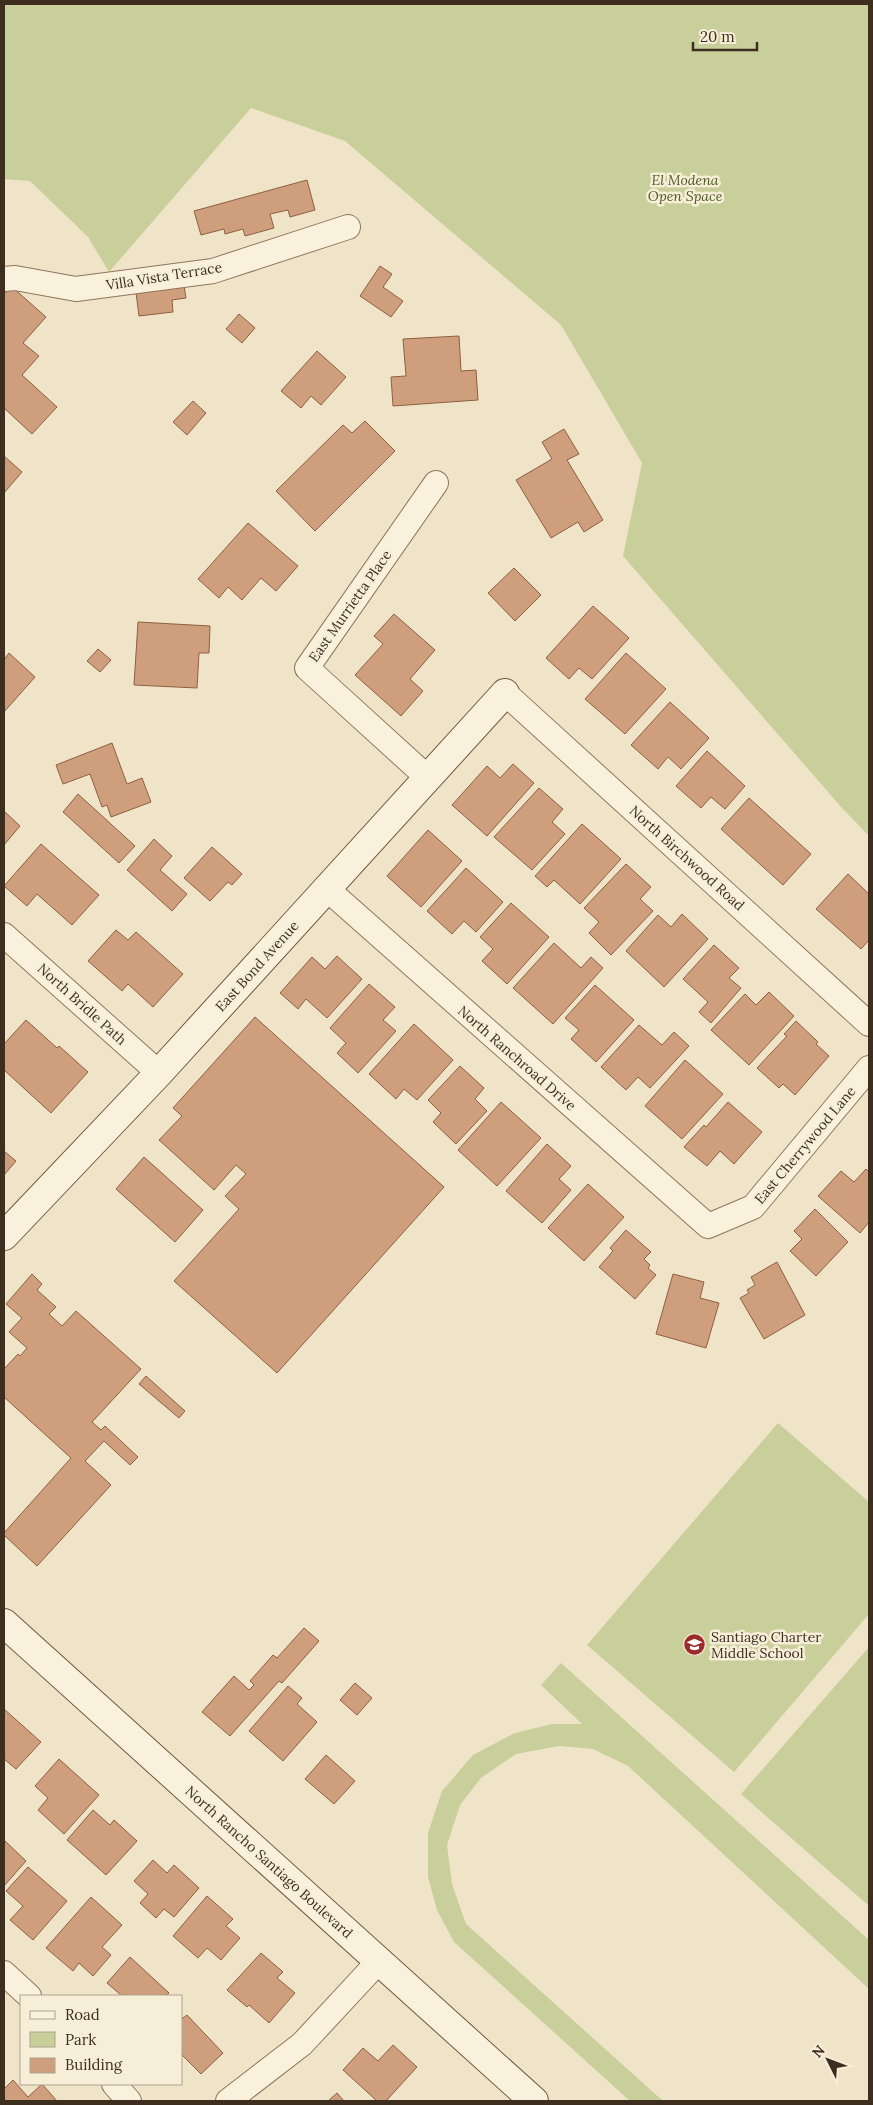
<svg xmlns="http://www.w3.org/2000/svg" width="873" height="2105" font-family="Lora,serif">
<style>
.green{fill:#c9cf9b}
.building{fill:#cf9f7d;stroke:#8d5f41}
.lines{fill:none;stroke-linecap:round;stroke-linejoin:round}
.street-casing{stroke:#8d765c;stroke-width:26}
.secondary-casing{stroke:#6f573f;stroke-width:30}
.street{stroke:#faf1dc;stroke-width:24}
.secondary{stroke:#faf1dc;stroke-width:28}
.labels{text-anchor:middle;stroke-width:5;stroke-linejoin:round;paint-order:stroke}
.park-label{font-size:14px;font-style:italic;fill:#4d5a26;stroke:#f7eed8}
.street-label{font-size:14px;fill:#3d2e20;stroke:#f7eed8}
.poi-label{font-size:14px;fill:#3d2e20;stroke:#f7eed8;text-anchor:start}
</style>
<rect width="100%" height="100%" fill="#f0e4c8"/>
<g class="green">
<path d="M 4,4 L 869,4 L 869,836 L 842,808 L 623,556 L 642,463 L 561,325 L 345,141 L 251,108 L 109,272 L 88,237 L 30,181 L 4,179 Z"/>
<path d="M 778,1423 L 869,1502 L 869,1614 L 734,1772 L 587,1645 Z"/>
<path d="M 869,1647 L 869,1906 L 741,1794 Z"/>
<path d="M 561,1663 L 869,1940 L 869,1989 L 628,1766 L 593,1749 L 559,1746 L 516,1754 L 481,1778 L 460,1805 L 447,1845 L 452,1884 L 466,1924 L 663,2101 L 630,2101 L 454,1942 L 437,1910 L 428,1877 L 428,1833 L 442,1791 L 473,1755 L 515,1733 L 552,1724 L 582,1724 L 541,1685 Z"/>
</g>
<g class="building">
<path d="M 307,180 L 315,210 L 290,217 L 288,210 L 270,214 L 274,228 L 245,236 L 243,229 L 225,234 L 224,229 L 201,235 L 194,211 Z"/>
<path d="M 380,266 L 392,274 L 383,287 L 403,301 L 391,317 L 360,296 Z"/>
<path d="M 183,279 L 186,298 L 172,300 L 173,312 L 139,316 L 135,285 Z"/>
<path d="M 11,286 L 46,317 L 23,343 L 39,356 L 22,375 L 57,407 L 32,434 L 4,408 L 4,294 Z"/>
<path d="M 239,314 L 255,328 L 242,343 L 226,329 Z"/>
<path d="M 459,336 L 461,371 L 476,370 L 478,400 L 393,406 L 391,377 L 406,376 L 403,339 Z"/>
<path d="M 317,351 L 346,377 L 321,405 L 311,396 L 301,408 L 281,391 Z"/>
<path d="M 193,401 L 206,413 L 187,435 L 173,422 Z"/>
<path d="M 365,421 L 395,451 L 315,531 L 276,491 L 343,425 L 352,433 Z"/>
<path d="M 564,429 L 579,454 L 567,460 L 603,520 L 584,532 L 578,522 L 551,538 L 516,480 L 552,459 L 542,442 Z"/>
<path d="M 4,456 L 22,472 L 4,493 Z"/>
<path d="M 248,523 L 298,566 L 276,591 L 261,578 L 242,600 L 228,587 L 219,598 L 198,579 Z"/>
<path d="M 514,568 L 541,595 L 515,621 L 488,593 Z"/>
<path d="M 593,606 L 629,638 L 592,679 L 579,668 L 569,679 L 546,658 Z"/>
<path d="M 394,614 L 435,650 L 410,679 L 423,691 L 401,716 L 355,675 L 383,644 L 374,636 Z"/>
<path d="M 138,622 L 210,626 L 209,653 L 199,653 L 197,688 L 134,685 Z"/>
<path d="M 98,649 L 111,660 L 100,672 L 87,661 Z"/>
<path d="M 9,653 L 35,677 L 4,712 L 4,660 Z"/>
<path d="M 626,653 L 666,689 L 625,734 L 585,699 Z"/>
<path d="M 670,702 L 709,738 L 681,769 L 668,757 L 658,769 L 631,745 Z"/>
<path d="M 112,743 L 127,784 L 142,778 L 151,802 L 111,817 L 107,805 L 102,807 L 90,774 L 63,784 L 56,765 Z"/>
<path d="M 707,751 L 745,786 L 725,809 L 711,797 L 701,808 L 676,786 Z"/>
<path d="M 513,764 L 534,783 L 487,836 L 452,805 L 487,766 L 500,778 Z"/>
<path d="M 539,788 L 563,809 L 552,822 L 565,834 L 532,870 L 494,837 Z"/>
<path d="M 78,794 L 135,846 L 119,863 L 63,812 Z"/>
<path d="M 749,798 L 811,854 L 783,885 L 721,829 Z"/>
<path d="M 4,811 L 20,826 L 4,845 Z"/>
<path d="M 582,824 L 621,859 L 580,904 L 554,880 L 547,887 L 535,876 Z"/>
<path d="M 428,830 L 462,861 L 421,907 L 387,876 Z"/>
<path d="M 154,839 L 172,856 L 160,870 L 187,894 L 172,911 L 127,870 Z"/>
<path d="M 41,844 L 99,895 L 72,925 L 37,894 L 27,906 L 4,886 Z"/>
<path d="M 212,847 L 242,874 L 232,885 L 228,882 L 210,901 L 184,878 Z"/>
<path d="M 626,864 L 651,887 L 640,899 L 653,911 L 611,955 L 589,933 L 599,922 L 584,908 Z"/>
<path d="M 466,868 L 503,902 L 476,932 L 464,921 L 452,934 L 427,911 Z"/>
<path d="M 848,874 L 869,894 L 869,940 L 861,949 L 816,909 Z"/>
<path d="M 511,903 L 549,937 L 507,984 L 482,961 L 493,949 L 480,937 Z"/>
<path d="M 682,914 L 708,939 L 664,987 L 626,951 L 658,915 L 671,927 Z"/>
<path d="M 116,930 L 128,940 L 136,932 L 183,974 L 153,1007 L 128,984 L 122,991 L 88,961 Z"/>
<path d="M 554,943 L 581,968 L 591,957 L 603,968 L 553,1024 L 513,988 Z"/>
<path d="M 714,945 L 739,968 L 729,978 L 741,988 L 711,1023 L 699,1012 L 708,1002 L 683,979 Z"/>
<path d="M 337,956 L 362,979 L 327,1018 L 306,999 L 298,1009 L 280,993 L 312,957 L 325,969 Z"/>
<path d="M 369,984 L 395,1007 L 383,1020 L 396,1031 L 358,1073 L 337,1053 L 346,1043 L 330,1028 Z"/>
<path d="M 595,985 L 634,1020 L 596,1062 L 571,1039 L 579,1030 L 565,1018 Z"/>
<path d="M 769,992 L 794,1016 L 749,1065 L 711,1030 L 745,994 L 756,1005 Z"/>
<path d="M 255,1017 L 444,1187 L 277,1373 L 174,1281 L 239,1209 L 225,1196 L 246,1174 L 236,1165 L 214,1190 L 159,1140 L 182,1116 L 173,1108 Z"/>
<path d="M 26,1020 L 57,1048 L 59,1046 L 88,1072 L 51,1113 L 4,1070 L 4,1044 Z"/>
<path d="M 796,1021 L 818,1042 L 816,1044 L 829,1056 L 795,1095 L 783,1084 L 779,1088 L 757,1068 L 787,1036 L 784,1034 Z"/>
<path d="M 414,1024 L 453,1060 L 417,1100 L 404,1089 L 396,1099 L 369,1074 Z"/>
<path d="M 639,1025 L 662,1045 L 674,1032 L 689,1046 L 650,1088 L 638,1077 L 626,1090 L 601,1067 Z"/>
<path d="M 685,1060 L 723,1094 L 682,1139 L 645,1106 Z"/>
<path d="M 460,1066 L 484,1088 L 475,1099 L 487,1111 L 456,1144 L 433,1122 L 441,1113 L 428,1100 Z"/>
<path d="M 501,1102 L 541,1138 L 497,1186 L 458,1150 Z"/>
<path d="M 728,1102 L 762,1132 L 734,1164 L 720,1151 L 707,1166 L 684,1147 L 704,1125 L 706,1127 Z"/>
<path d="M 547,1144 L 571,1166 L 559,1179 L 571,1190 L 542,1223 L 506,1191 Z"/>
<path d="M 4,1151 L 16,1161 L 4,1175 Z"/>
<path d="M 144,1157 L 203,1210 L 175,1242 L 116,1189 Z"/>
<path d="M 866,1169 L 869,1172 L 869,1222 L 860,1233 L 818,1196 L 841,1171 L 854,1182 Z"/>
<path d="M 588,1184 L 624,1217 L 584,1261 L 548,1228 Z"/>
<path d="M 815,1209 L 848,1242 L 816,1276 L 790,1251 L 802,1239 L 794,1231 Z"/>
<path d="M 626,1230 L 651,1252 L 644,1259 L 650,1265 L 648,1268 L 656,1275 L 635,1299 L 599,1267 L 613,1251 L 610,1248 Z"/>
<path d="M 777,1262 L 805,1315 L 764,1339 L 740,1298 L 749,1293 L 747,1290 L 755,1285 L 751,1277 Z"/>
<path d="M 32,1274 L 42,1284 L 37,1290 L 56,1307 L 49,1314 L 62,1326 L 76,1311 L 141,1369 L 92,1422 L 101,1430 L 105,1426 L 138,1457 L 130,1465 L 104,1441 L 85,1461 L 111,1485 L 37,1566 L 4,1535 L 4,1533 L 71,1458 L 4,1397 L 4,1369 L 18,1354 L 20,1356 L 27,1348 L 9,1332 L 22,1318 L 6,1304 Z"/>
<path d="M 673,1274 L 704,1282 L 700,1298 L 719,1303 L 706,1348 L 656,1334 Z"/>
<path d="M 146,1376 L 185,1411 L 179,1418 L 139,1384 Z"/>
<path d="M 304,1628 L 319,1641 L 282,1683 L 279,1681 L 230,1736 L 202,1712 L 234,1676 L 249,1690 L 254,1685 L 250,1681 L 273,1655 L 277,1658 Z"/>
<path d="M 355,1683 L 372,1698 L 357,1715 L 340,1700 Z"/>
<path d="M 288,1686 L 302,1698 L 297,1704 L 317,1722 L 283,1761 L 249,1731 Z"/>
<path d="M 4,1709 L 41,1742 L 16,1769 L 4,1759 Z"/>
<path d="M 326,1755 L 355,1781 L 334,1804 L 305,1779 Z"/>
<path d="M 59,1759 L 99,1795 L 64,1834 L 38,1810 L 48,1798 L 35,1786 Z"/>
<path d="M 93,1810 L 110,1825 L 114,1820 L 137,1841 L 106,1875 L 67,1840 Z"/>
<path d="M 4,1840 L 26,1861 L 4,1886 Z"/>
<path d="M 153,1860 L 167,1873 L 174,1865 L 199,1888 L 174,1917 L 164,1909 L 156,1918 L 140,1903 L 148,1894 L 134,1881 Z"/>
<path d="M 28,1867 L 67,1901 L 33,1940 L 10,1920 L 23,1906 L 6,1891 Z"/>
<path d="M 207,1896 L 233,1919 L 226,1926 L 240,1938 L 221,1960 L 207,1948 L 198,1958 L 173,1936 Z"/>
<path d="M 91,1897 L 122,1925 L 102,1947 L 111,1955 L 93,1976 L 79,1963 L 73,1971 L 46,1948 Z"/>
<path d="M 261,1953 L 283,1972 L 277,1978 L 295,1993 L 269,2023 L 249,2005 L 247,2007 L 227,1990 Z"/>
<path d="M 130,1957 L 169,1993 L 166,1996 L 122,1996 L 107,1983 Z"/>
<path d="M 187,2015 L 223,2053 L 201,2074 L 181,2054 L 181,2017 L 183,2018 Z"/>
<path d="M 393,2045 L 417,2067 L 386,2101 L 377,2101 L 343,2070 L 363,2048 L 378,2061 Z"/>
<path d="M 13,2080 L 28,2097 L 42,2084 L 57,2101 L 4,2101 L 4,2089 Z"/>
<path d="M 337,2093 L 344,2101 L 328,2101 Z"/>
</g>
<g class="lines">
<defs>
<g id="street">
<path d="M 4,279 L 15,278 L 76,289 L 213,271 L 348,227"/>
<path d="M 505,693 L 869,1024"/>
<path d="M 428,778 L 307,668 L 436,483"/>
<path d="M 327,889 L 708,1226 L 753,1207 L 869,1068"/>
<path d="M 4,935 L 159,1073"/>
<path d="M 4,1973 L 29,1996"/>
<path d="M 114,2084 L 129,2101"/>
<path d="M 228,2101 L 302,2044 L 379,1961"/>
</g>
<g id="secondary">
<path d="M 4,1236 L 159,1073 L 505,693"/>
<path d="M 4,1623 L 534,2101"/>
</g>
</defs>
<use href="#street" class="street-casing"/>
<use href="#secondary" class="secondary-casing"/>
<use href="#street" class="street"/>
<use href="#secondary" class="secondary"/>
</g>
<defs>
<symbol id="school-disc" viewBox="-11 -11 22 22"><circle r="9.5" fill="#9e2a2b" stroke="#f7eed8"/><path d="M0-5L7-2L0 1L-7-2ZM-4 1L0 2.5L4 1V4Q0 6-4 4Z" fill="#fff"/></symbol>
</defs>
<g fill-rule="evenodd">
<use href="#school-disc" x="682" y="1632" width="25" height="25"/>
</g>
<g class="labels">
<g class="park-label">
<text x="685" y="185">El Modena<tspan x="685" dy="16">Open Space</tspan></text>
</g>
<g class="street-label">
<text transform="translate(164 276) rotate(-9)" y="5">Villa Vista Terrace</text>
<text transform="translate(350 606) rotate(-55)" y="5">East Murrietta Place</text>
<text transform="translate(687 858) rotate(42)" y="5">North Birchwood Road</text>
<text transform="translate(257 966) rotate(-48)" y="5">East Bond Avenue</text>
<text transform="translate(82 1004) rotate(42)" y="5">North Bridle Path</text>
<text transform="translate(517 1058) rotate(41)" y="5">North Ranchroad Drive</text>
<text transform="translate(805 1145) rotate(-50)" y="5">East Cherrywood Lane</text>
<text transform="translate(269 1862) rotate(42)" y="5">North Rancho Santiago Boulevard</text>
</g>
<g class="poi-label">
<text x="711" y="1642">Santiago Charter<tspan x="711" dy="16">Middle School</tspan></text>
</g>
</g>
<rect width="873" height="2105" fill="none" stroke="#3d2e20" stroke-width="10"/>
<rect x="20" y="1995" width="162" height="90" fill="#f7eed8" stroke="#ada18e"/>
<rect x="30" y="2011" width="25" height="8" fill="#faf1dc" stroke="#ada18e"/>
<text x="65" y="2020" font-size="15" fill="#3d2e20">Road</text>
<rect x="30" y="2032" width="25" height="15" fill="#c9cf9b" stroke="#ada18e"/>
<text x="65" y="2045" font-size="15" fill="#3d2e20">Park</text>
<rect x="30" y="2058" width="25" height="15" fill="#cf9f7d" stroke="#ada18e"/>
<text x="65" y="2070" font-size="15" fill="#3d2e20">Building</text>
<g transform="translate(828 2060) rotate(312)" stroke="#f7eed8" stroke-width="4" paint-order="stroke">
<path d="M0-4L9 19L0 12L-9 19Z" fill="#3d2e20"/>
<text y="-8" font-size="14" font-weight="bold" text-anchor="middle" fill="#3d2e20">N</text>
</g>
<path d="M693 42v8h64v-8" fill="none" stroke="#3d2e20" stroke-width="2.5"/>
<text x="700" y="42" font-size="15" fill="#3d2e20" stroke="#f7eed8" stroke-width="4" paint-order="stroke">20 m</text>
</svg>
